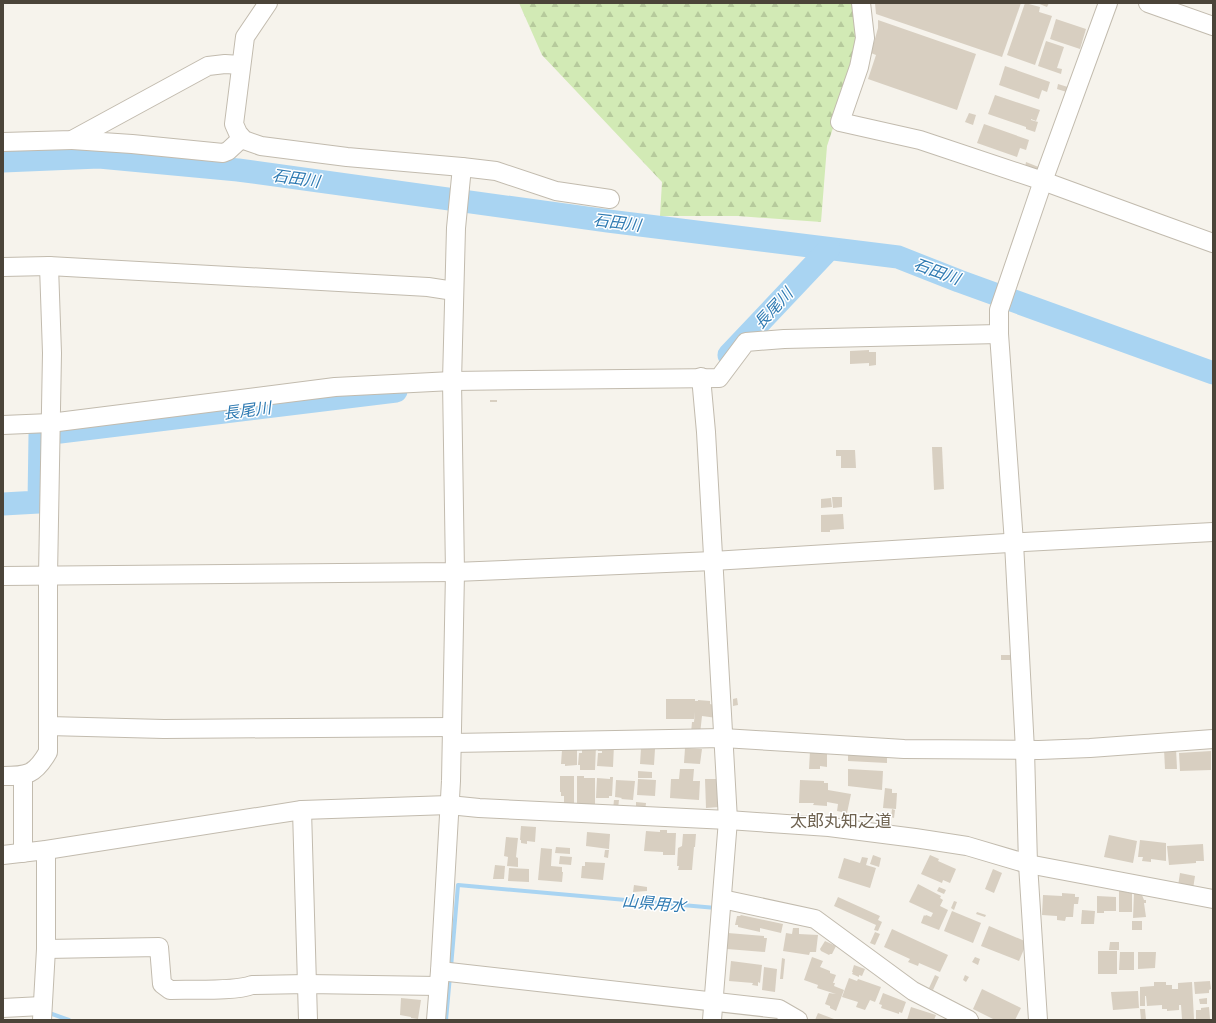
<svg xmlns="http://www.w3.org/2000/svg" width="1216" height="1023" font-family="'Exo 2','Noto Sans JP',sans-serif">
<style>
.forest{fill:url(#forest-firs)}
.lines{fill:none;stroke-linecap:round;stroke-linejoin:round}
.stream{stroke:#a9d4f2;stroke-width:4}
.river{stroke:#a9d4f2;stroke-width:23}
.building{fill:#d8cfc1}
.minor-casing{stroke:#c2bbae;stroke-width:20}
.minor{stroke:#fff;stroke-width:18}
.labels{text-anchor:middle;stroke-width:3;stroke-linejoin:round;paint-order:stroke}
.water-label{font-size:16px;font-style:italic;fill:#2e7ab2;stroke:#fff}
.quarter-label{font-size:17px;fill:#6e6250;stroke:#fff}
</style>
<defs>
<pattern id="forest-firs" width="22" height="20" patternUnits="userSpaceOnUse"><rect width="22" height="20" fill="#d2eab5"/><path d="M5 1l3.5 6h-7zM16 11l3.5 6h-7z" fill="#b6ca9c"/></pattern>
</defs>
<rect width="100%" height="100%" fill="#f6f3ec"/>
<path class="forest" d="M 519,3 L 858,3 L 861,44 L 827,146 L 821,222 L 738,216 L 660,216 L 662,182 L 542,55 Z"/>
<g class="lines">
<g class="stream">
<path d="M 451,967 L 458,885 L 716,908"/>
<path d="M 52,1014 L 69,1020"/>
<path d="M 446,1020 L 450,976"/>
</g>
<g class="river">
<path d="M 3,161 L 99,157 L 238,170 L 608,221 L 898,257 L 959,281 L 1213,373"/>
<path d="M 729,355 L 829,249"/>
<path d="M 60,432 L 396,391"/>
<path d="M 3,504 L 39,502 L 40,435"/>
</g>
</g>
<g class="building">
<path d="M 875,3 L 1021,3 L 1002,57 L 876,14 Z"/>
<path d="M 1025,3 L 1040,7 L 1039,12 L 1052,16 L 1035,65 L 1007,55 Z"/>
<path d="M 1037,3 L 1049,3 L 1047,7 Z"/>
<path d="M 1056,19 L 1086,29 L 1080,49 L 1050,39 Z"/>
<path d="M 878,20 L 976,54 L 957,110 L 868,79 L 876,55 L 871,53 L 878,28 Z"/>
<path d="M 1046,41 L 1064,47 L 1057,68 L 1062,69 L 1061,74 L 1038,66 Z"/>
<path d="M 1005,66 L 1050,82 L 1047,92 L 1042,90 L 1039,99 L 999,85 Z"/>
<path d="M 1058,84 L 1071,88 L 1070,93 L 1057,89 Z"/>
<path d="M 995,95 L 1040,110 L 1036,121 L 1031,119 L 1031,120 L 1038,122 L 1035,132 L 1026,129 L 1026,127 L 988,114 Z"/>
<path d="M 969,113 L 976,115 L 973,125 L 965,122 Z"/>
<path d="M 984,124 L 1029,140 L 1026,150 L 1020,148 L 1017,157 L 977,143 Z"/>
<path d="M 1026,162 L 1041,168 L 1039,172 L 1025,167 Z"/>
<path d="M 869,350 L 869,352 L 876,352 L 876,365 L 869,366 L 869,363 L 850,364 L 850,351 Z"/>
<rect x="490" y="400" width="7" height="2"/>
<path d="M 932,447 L 942,447 L 944,489 L 934,490 Z"/>
<path d="M 836,450 L 855,450 L 856,468 L 841,468 L 841,456 L 836,456 Z"/>
<path d="M 832,497 L 842,497 L 842,507 L 833,508 Z"/>
<path d="M 831,498 L 832,507 L 821,508 L 821,499 Z"/>
<path d="M 843,514 L 844,529 L 830,530 L 830,532 L 821,532 L 821,515 Z"/>
<rect x="1001" y="655" width="10" height="5"/>
<path d="M 737,698 L 738,705 L 733,706 L 733,699 Z"/>
<path d="M 666,699 L 695,699 L 695,701 L 698,701 L 698,700 L 710,701 L 710,704 L 718,706 L 717,718 L 702,716 L 700,734 L 691,733 L 692,722 L 694,722 L 695,712 L 694,719 L 666,719 Z"/>
<path d="M 651,744 L 650,749 L 655,749 L 654,765 L 640,764 L 641,748 Z"/>
<path d="M 579,745 L 596,746 L 595,770 L 580,770 L 580,765 L 578,765 L 579,753 L 582,753 L 582,750 L 579,750 Z"/>
<path d="M 598,745 L 614,745 L 613,767 L 597,766 L 598,753 L 602,753 L 602,751 L 598,751 Z"/>
<path d="M 560,746 L 576,746 L 575,750 L 577,750 L 577,765 L 565,766 L 565,764 L 561,764 L 562,750 L 560,750 Z"/>
<path d="M 685,748 L 702,749 L 700,764 L 684,763 Z"/>
<path d="M 1176,748 L 1177,769 L 1165,769 L 1164,749 Z"/>
<path d="M 810,751 L 827,751 L 827,767 L 820,766 L 820,769 L 809,769 Z"/>
<path d="M 848,751 L 887,752 L 887,763 L 848,761 Z"/>
<path d="M 1211,751 L 1211,770 L 1180,771 L 1179,753 Z"/>
<path d="M 680,769 L 694,769 L 693,781 L 700,781 L 699,800 L 670,798 L 671,779 L 679,779 Z"/>
<path d="M 848,769 L 883,771 L 882,790 L 848,786 Z"/>
<path d="M 638,771 L 652,772 L 652,778 L 638,778 Z"/>
<path d="M 560,776 L 574,776 L 574,805 L 564,805 L 564,796 L 561,796 L 561,792 L 560,792 Z"/>
<path d="M 577,776 L 584,776 L 584,778 L 595,778 L 595,808 L 577,807 Z"/>
<path d="M 610,777 L 613,777 L 612,796 L 609,796 L 609,798 L 596,798 L 597,778 L 610,779 Z"/>
<path d="M 638,779 L 656,780 L 655,796 L 637,795 Z"/>
<path d="M 705,779 L 718,779 L 719,807 L 706,808 Z"/>
<path d="M 616,780 L 635,781 L 633,800 L 621,799 L 622,798 L 615,797 Z"/>
<path d="M 800,780 L 824,781 L 824,783 L 828,783 L 828,790 L 851,794 L 847,813 L 837,811 L 838,804 L 827,802 L 827,806 L 813,805 L 814,803 L 799,803 Z"/>
<path d="M 885,788 L 892,789 L 892,793 L 897,793 L 896,809 L 883,808 Z"/>
<path d="M 614,800 L 619,800 L 618,809 L 613,809 Z"/>
<path d="M 636,802 L 646,803 L 645,811 L 636,810 Z"/>
<path d="M 892,809 L 895,810 L 894,818 L 891,817 Z"/>
<path d="M 521,826 L 536,827 L 535,842 L 527,841 L 527,844 L 521,843 L 521,840 L 520,840 Z"/>
<path d="M 660,830 L 667,830 L 667,833 L 676,833 L 675,855 L 663,855 L 663,852 L 644,851 L 646,831 L 660,832 Z"/>
<path d="M 587,832 L 610,834 L 609,849 L 586,846 Z"/>
<path d="M 683,834 L 696,834 L 695,847 L 694,847 L 692,870 L 678,870 L 679,866 L 677,866 L 678,848 L 682,846 Z"/>
<path d="M 1109,835 L 1137,841 L 1133,863 L 1104,857 Z"/>
<path d="M 506,837 L 518,838 L 516,857 L 518,858 L 518,867 L 507,866 L 508,857 L 504,856 Z"/>
<path d="M 1140,840 L 1166,843 L 1166,861 L 1151,859 L 1151,862 L 1142,861 L 1143,857 L 1138,857 Z"/>
<path d="M 1203,844 L 1204,861 L 1196,861 L 1196,863 L 1169,865 L 1167,846 Z"/>
<path d="M 556,847 L 570,848 L 570,854 L 555,853 Z"/>
<path d="M 541,848 L 552,849 L 551,866 L 562,867 L 562,872 L 563,872 L 562,882 L 538,880 Z"/>
<path d="M 605,850 L 609,850 L 608,858 L 604,857 Z"/>
<path d="M 873,855 L 881,858 L 879,867 L 870,864 Z"/>
<path d="M 930,855 L 939,859 L 938,861 L 956,869 L 950,883 L 943,880 L 942,883 L 921,874 Z"/>
<path d="M 560,856 L 572,857 L 571,865 L 559,864 Z"/>
<path d="M 862,857 L 868,858 L 866,865 L 876,868 L 870,888 L 838,878 L 844,858 L 860,863 Z"/>
<path d="M 585,862 L 605,863 L 603,880 L 581,878 L 582,866 L 585,866 Z"/>
<path d="M 495,865 L 505,866 L 504,879 L 493,879 Z"/>
<path d="M 509,868 L 529,869 L 529,882 L 508,881 Z"/>
<path d="M 993,869 L 1002,873 L 994,893 L 985,889 Z"/>
<path d="M 1180,873 L 1195,876 L 1193,889 L 1178,886 Z"/>
<path d="M 918,884 L 941,896 L 940,898 L 943,900 L 940,906 L 948,910 L 939,930 L 921,923 L 924,915 L 925,916 L 926,915 L 931,917 L 933,913 L 909,902 Z"/>
<path d="M 634,885 L 647,887 L 647,891 L 633,892 Z"/>
<path d="M 939,887 L 946,890 L 944,894 L 937,891 Z"/>
<path d="M 1119,891 L 1127,891 L 1127,893 L 1132,893 L 1132,912 L 1119,912 Z"/>
<path d="M 1062,893 L 1075,894 L 1075,897 L 1079,897 L 1078,904 L 1074,904 L 1073,917 L 1066,917 L 1065,921 L 1057,920 L 1057,916 L 1042,915 L 1043,895 L 1062,896 Z"/>
<path d="M 1134,893 L 1142,895 L 1144,900 L 1146,900 L 1146,903 L 1144,903 L 1146,917 L 1133,918 Z"/>
<path d="M 1097,896 L 1116,897 L 1116,911 L 1104,911 L 1104,913 L 1097,913 Z"/>
<path d="M 838,897 L 880,916 L 878,920 L 882,922 L 878,931 L 874,930 L 876,925 L 834,906 Z"/>
<path d="M 954,901 L 957,902 L 954,910 L 951,908 Z"/>
<path d="M 1082,910 L 1095,911 L 1094,924 L 1081,924 Z"/>
<path d="M 952,911 L 981,923 L 973,943 L 944,931 Z"/>
<path d="M 977,912 L 986,915 L 985,917 L 976,914 Z"/>
<path d="M 741,915 L 783,924 L 781,933 L 760,928 L 760,932 L 738,927 L 738,925 L 735,925 L 737,916 L 740,916 Z"/>
<rect x="1132" y="921" width="10" height="9"/>
<path d="M 989,926 L 1027,942 L 1019,961 L 981,946 Z"/>
<path d="M 793,928 L 799,928 L 799,934 L 818,935 L 816,952 L 810,952 L 809,955 L 783,951 L 786,933 L 792,934 Z"/>
<path d="M 892,929 L 948,955 L 940,972 L 919,963 L 918,966 L 908,962 L 910,959 L 884,947 Z"/>
<path d="M 875,932 L 880,934 L 875,945 L 870,943 Z"/>
<path d="M 728,933 L 764,936 L 764,938 L 767,938 L 765,952 L 727,949 Z"/>
<path d="M 825,941 L 836,946 L 832,954 L 830,954 L 829,955 L 821,951 L 820,949 Z"/>
<path d="M 1110,942 L 1119,942 L 1119,950 L 1109,950 Z"/>
<rect x="1098" y="951" width="19" height="23"/>
<path d="M 1120,952 L 1134,952 L 1134,970 L 1119,970 Z"/>
<path d="M 1138,952 L 1156,952 L 1155,968 L 1138,969 Z"/>
<path d="M 812,957 L 823,961 L 820,967 L 830,971 L 830,973 L 836,975 L 833,983 L 835,983 L 834,986 L 844,990 L 836,1011 L 830,1008 L 830,1006 L 825,1004 L 829,993 L 836,994 L 817,988 L 818,985 L 804,980 Z"/>
<path d="M 975,957 L 980,959 L 978,965 L 972,962 Z"/>
<path d="M 782,958 L 785,959 L 783,979 L 780,979 Z"/>
<path d="M 731,961 L 762,965 L 760,983 L 758,982 L 758,986 L 752,985 L 753,983 L 729,981 Z"/>
<path d="M 854,965 L 865,969 L 862,976 L 859,975 L 859,977 L 852,974 L 853,972 L 852,972 Z"/>
<path d="M 764,967 L 777,969 L 775,992 L 762,990 Z"/>
<path d="M 935,975 L 939,977 L 933,990 L 929,988 Z"/>
<path d="M 965,975 L 969,977 L 966,982 L 963,980 Z"/>
<path d="M 849,978 L 857,981 L 858,979 L 881,987 L 875,1002 L 870,1000 L 865,1010 L 856,1007 L 858,1002 L 842,997 Z"/>
<path d="M 1210,981 L 1211,989 L 1209,990 L 1209,993 L 1195,994 L 1194,982 Z"/>
<path d="M 1154,982 L 1166,982 L 1166,985 L 1172,985 L 1172,989 L 1178,989 L 1178,983 L 1192,982 L 1194,1019 L 1182,1019 L 1181,1005 L 1179,1005 L 1179,1010 L 1167,1011 L 1167,1009 L 1162,1009 L 1162,1005 L 1147,1006 L 1146,996 L 1145,996 L 1145,1006 L 1140,1006 L 1140,987 L 1154,986 Z"/>
<path d="M 982,989 L 1021,1008 L 1015,1020 L 995,1020 L 973,1009 Z"/>
<path d="M 1138,991 L 1139,1008 L 1113,1010 L 1111,992 Z"/>
<path d="M 883,993 L 906,1002 L 902,1013 L 899,1012 L 899,1014 L 881,1008 L 882,1005 L 879,1004 Z"/>
<path d="M 401,998 L 421,1000 L 418,1019 L 411,1018 L 411,1017 L 400,1015 Z"/>
<path d="M 1207,998 L 1207,1004 L 1200,1004 L 1199,999 Z"/>
<path d="M 911,1007 L 936,1015 L 934,1020 L 907,1020 Z"/>
<path d="M 1209,1007 L 1210,1019 L 1196,1020 L 1196,1010 L 1201,1010 L 1201,1008 Z"/>
<path d="M 1140,1009 L 1145,1009 L 1146,1020 L 1141,1020 Z"/>
<path d="M 818,1013 L 834,1019 L 833,1020 L 815,1020 Z"/>
</g>
<g class="lines">
<defs>
<g id="minor">
<path d="M 268,3 L 245,37 L 234,124 L 238,133 L 244,140 L 261,146 L 347,157 L 462,167 L 496,171 L 556,191 L 610,199"/>
<path d="M 861,3 L 865,38 L 859,67 L 840,122 L 920,140 L 1043,181 L 1163,225 L 1213,243"/>
<path d="M 1148,3 L 1213,26"/>
<path d="M 72,140 L 132,144 L 223,153 L 228,151 L 242,138"/>
<path d="M 3,142 L 72,140 L 208,66 L 225,64 L 241,65"/>
<path d="M 3,267 L 49,266 L 428,287 L 454,291"/>
<path d="M 701,377 L 706,432 L 728,820 L 712,1020"/>
<path d="M 3,425 L 50,423 L 335,387 L 452,381 L 719,378 L 746,342 L 784,339 L 999,334"/>
<path d="M 3,576 L 455,572 L 713,561 L 1024,542 L 1213,532"/>
<path d="M 48,726 L 164,729 L 452,727"/>
<path d="M 452,743 L 723,738 L 904,749 L 1039,750 L 1090,748 L 1213,739"/>
<path d="M 3,776 C 27,776 35,775 48,752 L 48,576 L 52,353 L 49,266"/>
<path d="M 302,810 L 308,1020"/>
<path d="M 23,853 L 23,776"/>
<path d="M 3,855 L 46,850 L 302,810 L 449,805 L 479,808 L 728,820 L 829,827 L 915,838 L 967,846 L 1028,864 L 1213,899"/>
<path d="M 722,899 L 815,919 L 913,991 L 969,1020"/>
<path d="M 46,949 L 159,947 L 162,984 L 170,990 C 190,989 234,992 252,985 L 307,984 L 438,986"/>
<path d="M 440,971 L 779,1009 L 798,1020"/>
<path d="M 3,1008 L 42,1006"/>
<path d="M 42,1020 L 46,949 L 46,850"/>
<path d="M 436,1020 L 440,971 L 451,781 L 455,572 L 452,381 L 456,228 L 462,167"/>
<path d="M 1038,1020 L 1028,864 L 1025,750 L 1014,543 L 999,334 L 999,310 L 1043,181 L 1108,3"/>
</g>
</defs>
<use href="#minor" class="minor-casing"/>
<use href="#minor" class="minor"/>
</g>
<g class="labels">
<g class="water-label">
<text transform="translate(296 178) rotate(8)" y="6">石田川</text>
<text transform="translate(617 222) rotate(7)" y="6">石田川</text>
<text transform="translate(937 271) rotate(20)" y="6">石田川</text>
<text transform="translate(773 308) rotate(-47)" y="6">長尾川</text>
<text transform="translate(247 410) rotate(-7)" y="6">長尾川</text>
<text transform="translate(654 903) rotate(5)" y="6">山県用水</text>
</g>
<g class="quarter-label">
<text x="841" y="827">太郎丸知之道</text>
</g>
</g>
<rect width="1216" height="1023" fill="none" stroke="#4b4439" stroke-width="8"/>
</svg>
